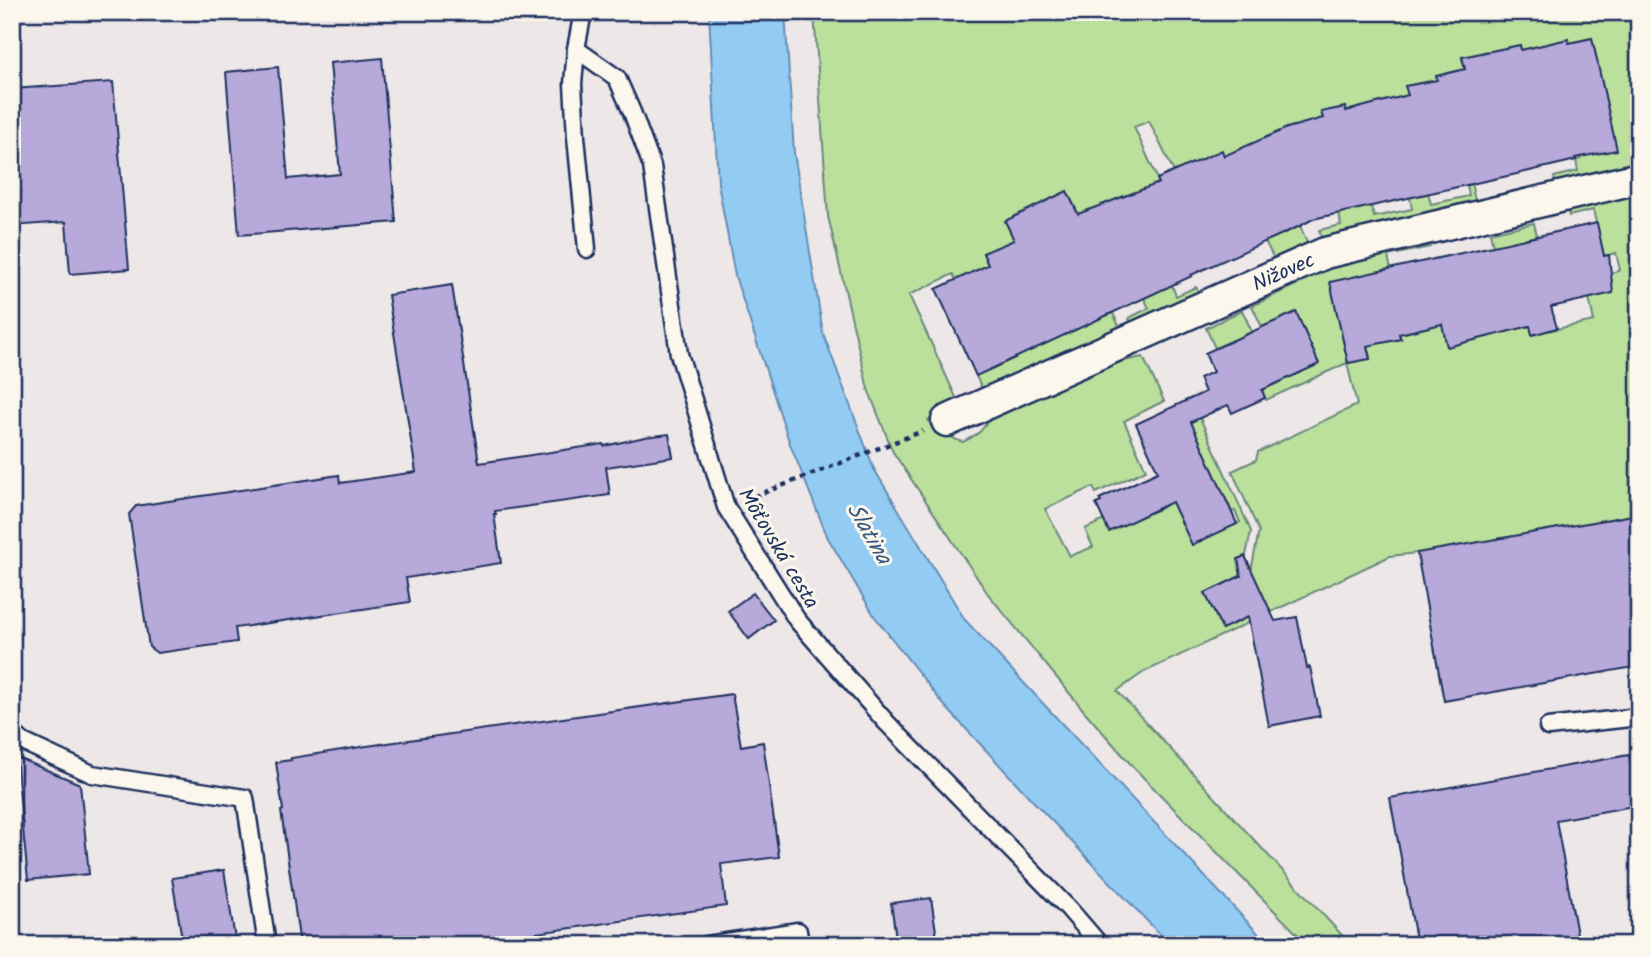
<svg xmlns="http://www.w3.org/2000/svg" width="1651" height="957" font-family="Kalam,sans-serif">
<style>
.green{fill:#bbe09b;stroke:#6b887c;stroke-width:2;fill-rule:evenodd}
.water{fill:#93ccf3;stroke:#638db7;stroke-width:2}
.building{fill:#b7a9da;stroke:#1b2f5e;stroke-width:2}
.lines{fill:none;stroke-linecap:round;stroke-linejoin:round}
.service-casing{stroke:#1b2f5e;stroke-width:21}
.minor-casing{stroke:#1b2f5e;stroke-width:35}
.path{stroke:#1b2f5e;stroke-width:4.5;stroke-dasharray:5 5;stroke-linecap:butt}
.service{stroke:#fbf7ec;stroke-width:16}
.minor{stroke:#fbf7ec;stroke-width:30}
.labels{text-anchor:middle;stroke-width:6;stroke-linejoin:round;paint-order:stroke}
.street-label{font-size:21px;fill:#1b2f5e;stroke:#fbf7ec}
.water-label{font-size:23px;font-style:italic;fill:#395683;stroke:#fbf7ec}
</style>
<rect width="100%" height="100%" fill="#ede7e8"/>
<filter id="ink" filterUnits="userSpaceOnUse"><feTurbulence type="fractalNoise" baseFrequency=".0143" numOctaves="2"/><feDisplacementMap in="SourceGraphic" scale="14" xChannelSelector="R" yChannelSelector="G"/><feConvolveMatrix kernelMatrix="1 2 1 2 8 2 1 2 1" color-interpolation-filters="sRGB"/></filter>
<g filter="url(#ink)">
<g class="green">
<path d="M 814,12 L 1639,12 L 1639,166 L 1556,186 L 1554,177 L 1578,171 L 1576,160 L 1581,159 L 1560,66 L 1486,51 L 1462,58 L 1489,180 L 1423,100 L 1420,83 L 1406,86 L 1413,120 L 1347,117 L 1322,113 L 1326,135 L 1224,156 L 1222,151 L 1174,172 L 1149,121 L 1134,127 L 1163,191 L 1126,195 L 1079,215 L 1067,191 L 1050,199 L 1077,328 L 1113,313 L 1122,332 L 985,395 L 976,376 L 1003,245 L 983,253 L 988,265 L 956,280 L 953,274 L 909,295 L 960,406 L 928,420 L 935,433 C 948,432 951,439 963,442 C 978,434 983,432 989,416 L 1099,366 L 1143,357 L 1164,401 L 1124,421 L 1146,470 L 1096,493 L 1093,487 L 1045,509 L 1070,556 L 1093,547 L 1085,529 L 1108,518 L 1114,529 L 1161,508 L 1165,486 L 1192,544 L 1240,522 L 1235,511 L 1232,512 L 1187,414 L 1190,412 L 1185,401 L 1191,398 L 1251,531 L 1242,575 L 1205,593 L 1222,629 L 1268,607 L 1251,571 L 1259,531 L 1232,471 L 1256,460 L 1258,452 L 1357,405 L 1347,363 L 1266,400 L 1262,390 L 1319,364 L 1296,312 L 1262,327 L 1252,306 L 1300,283 L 1300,273 L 1428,238 L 1430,247 L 1388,256 L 1405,333 L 1428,327 L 1421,292 L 1433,259 L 1452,255 L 1470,341 L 1491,336 L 1474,250 L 1493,246 L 1490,233 L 1534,223 L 1537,236 L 1513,242 L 1533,334 L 1594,321 L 1589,298 L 1608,274 L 1620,270 L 1616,253 L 1604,256 L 1593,210 L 1569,216 L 1567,206 L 1639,189 L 1639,514 L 1417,553 L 1390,556 L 1144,672 L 1117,691 L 1351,945 L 1308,945 L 1135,769 L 1085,712 L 988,594 L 893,452 L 868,389 L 828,216 ZM 1592,38 L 1606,104 L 1569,43 ZM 1331,282 L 1397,327 L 1400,339 L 1376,344 L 1365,334 L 1370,358 L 1348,363 Z"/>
<path d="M 1471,183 L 1476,205 L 1323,242 L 1319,230 L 1341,225 L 1339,213 L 1371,206 L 1374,217 L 1412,209 L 1410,197 L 1428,193 L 1431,204 L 1469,196 L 1467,184 Z"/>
<path d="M 1300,226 L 1309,247 L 1275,261 L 1265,241 Z"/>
<path d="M 1172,285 L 1176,296 L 1196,287 L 1201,296 L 1132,327 L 1129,318 L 1149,308 L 1144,298 Z"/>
<path d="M 1242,310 L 1257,343 L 1243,349 L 1238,338 L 1215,348 L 1206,328 Z"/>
</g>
<path class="water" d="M 709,12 L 785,12 L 794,153 L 823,333 L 874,469 L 965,620 L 1269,945 L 1170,945 L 1033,801 L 944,705 L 875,617 L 828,538 L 790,444 L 735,276 L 718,183 Z"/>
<g class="building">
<path d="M 1592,38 L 1617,150 L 1575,158 L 1576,160 L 1521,173 L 1313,219 L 1300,226 L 1191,275 L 1192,276 L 976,376 L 936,289 L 988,265 L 983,253 L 1014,240 L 1005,221 L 1067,191 L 1078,214 L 1159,183 L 1157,179 L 1222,150 L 1224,156 L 1287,128 L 1323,118 L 1321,112 L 1345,107 L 1346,111 L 1408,95 L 1405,86 L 1437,80 L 1436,76 L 1465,69 L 1462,57 L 1520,45 L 1521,50 L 1568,39 L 1569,43 Z"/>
<path d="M 382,58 L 396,222 L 239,235 L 226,72 L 278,67 L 288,179 L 340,174 L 330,63 Z"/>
<path d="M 113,82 L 129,269 L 70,274 L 66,222 L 12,226 L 12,89 Z"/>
<path d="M 1597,223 L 1604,256 L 1609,255 L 1613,293 L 1551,307 L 1557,328 L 1532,335 L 1530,326 L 1447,347 L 1442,324 L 1399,334 L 1401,339 L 1367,346 L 1370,359 L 1348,363 L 1330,282 Z"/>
<path d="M 452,285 L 479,463 L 603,444 L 604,446 L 645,437 L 669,434 L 673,457 L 606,467 L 610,495 L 495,511 L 496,514 L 494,514 L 501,563 L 406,578 L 410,602 L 235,628 L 237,642 L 157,653 L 149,647 L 129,514 L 136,506 L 339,475 L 340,483 L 416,472 L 388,295 Z"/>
<path d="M 1296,312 L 1319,364 L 1262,390 L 1265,398 L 1232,413 L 1228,405 L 1191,422 L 1237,524 L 1192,545 L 1172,502 L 1109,532 L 1096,504 L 1101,502 L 1099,499 L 1158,472 L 1136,424 L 1205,392 L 1199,378 L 1213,372 L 1205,353 Z"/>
<path d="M 1639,514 L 1639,666 L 1444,701 L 1417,553 Z"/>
<path d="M 1245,556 L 1275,621 L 1297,617 L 1307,668 L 1310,667 L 1320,716 L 1269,726 L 1248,617 L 1222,629 L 1205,593 L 1241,576 L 1238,559 Z"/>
<path d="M 753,593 L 774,620 L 749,639 L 728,611 Z"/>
<path d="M 732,694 L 741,746 L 763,742 L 779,857 L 721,864 L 726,906 L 453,945 L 300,945 L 281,811 L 283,810 L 276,762 L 291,760 L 291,758 L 367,746 Z"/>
<path d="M 1629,755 L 1639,805 L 1556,820 L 1579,945 L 1417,945 L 1390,798 Z"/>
<path d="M 16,757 L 80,784 L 89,874 L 28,880 Z"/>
<path d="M 224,870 L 236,945 L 183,945 L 172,878 Z"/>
<path d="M 931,898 L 938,945 L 897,945 L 891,903 Z"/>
</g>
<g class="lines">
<defs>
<g id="service">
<path d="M 583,12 L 576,49 L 573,84 L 576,137 L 587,249"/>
<path d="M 576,49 L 617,78 L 632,112 L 652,166 L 679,354 L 726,507 L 797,620 L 886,722 L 1069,909 L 1100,945"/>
<path d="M 1548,727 L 1639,717"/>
<path d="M 12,732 L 23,742 L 92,774 L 245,798 L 267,945"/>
<path d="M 707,945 L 798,931 L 800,945"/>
</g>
<g id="minor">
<path id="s1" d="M 947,421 L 1325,253 L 1639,178"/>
</g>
</defs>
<use href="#service" class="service-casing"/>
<use href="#minor" class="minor-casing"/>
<path class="path" d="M 745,500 L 923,431"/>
<use href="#service" class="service"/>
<use href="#minor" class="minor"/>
</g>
</g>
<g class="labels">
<g class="street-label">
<text dy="7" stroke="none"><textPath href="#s1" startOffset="368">Nižovec</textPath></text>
<text transform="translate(779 548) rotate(59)" y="7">Môťovská cesta</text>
</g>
<g class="water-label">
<text transform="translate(870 533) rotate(60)" y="8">Slatina</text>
</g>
</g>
<rect width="1651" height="957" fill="none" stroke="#fbf7ec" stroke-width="42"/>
<rect x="21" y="21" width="1609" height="915" fill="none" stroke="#1b2f5e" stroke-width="2.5" filter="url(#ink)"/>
</svg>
